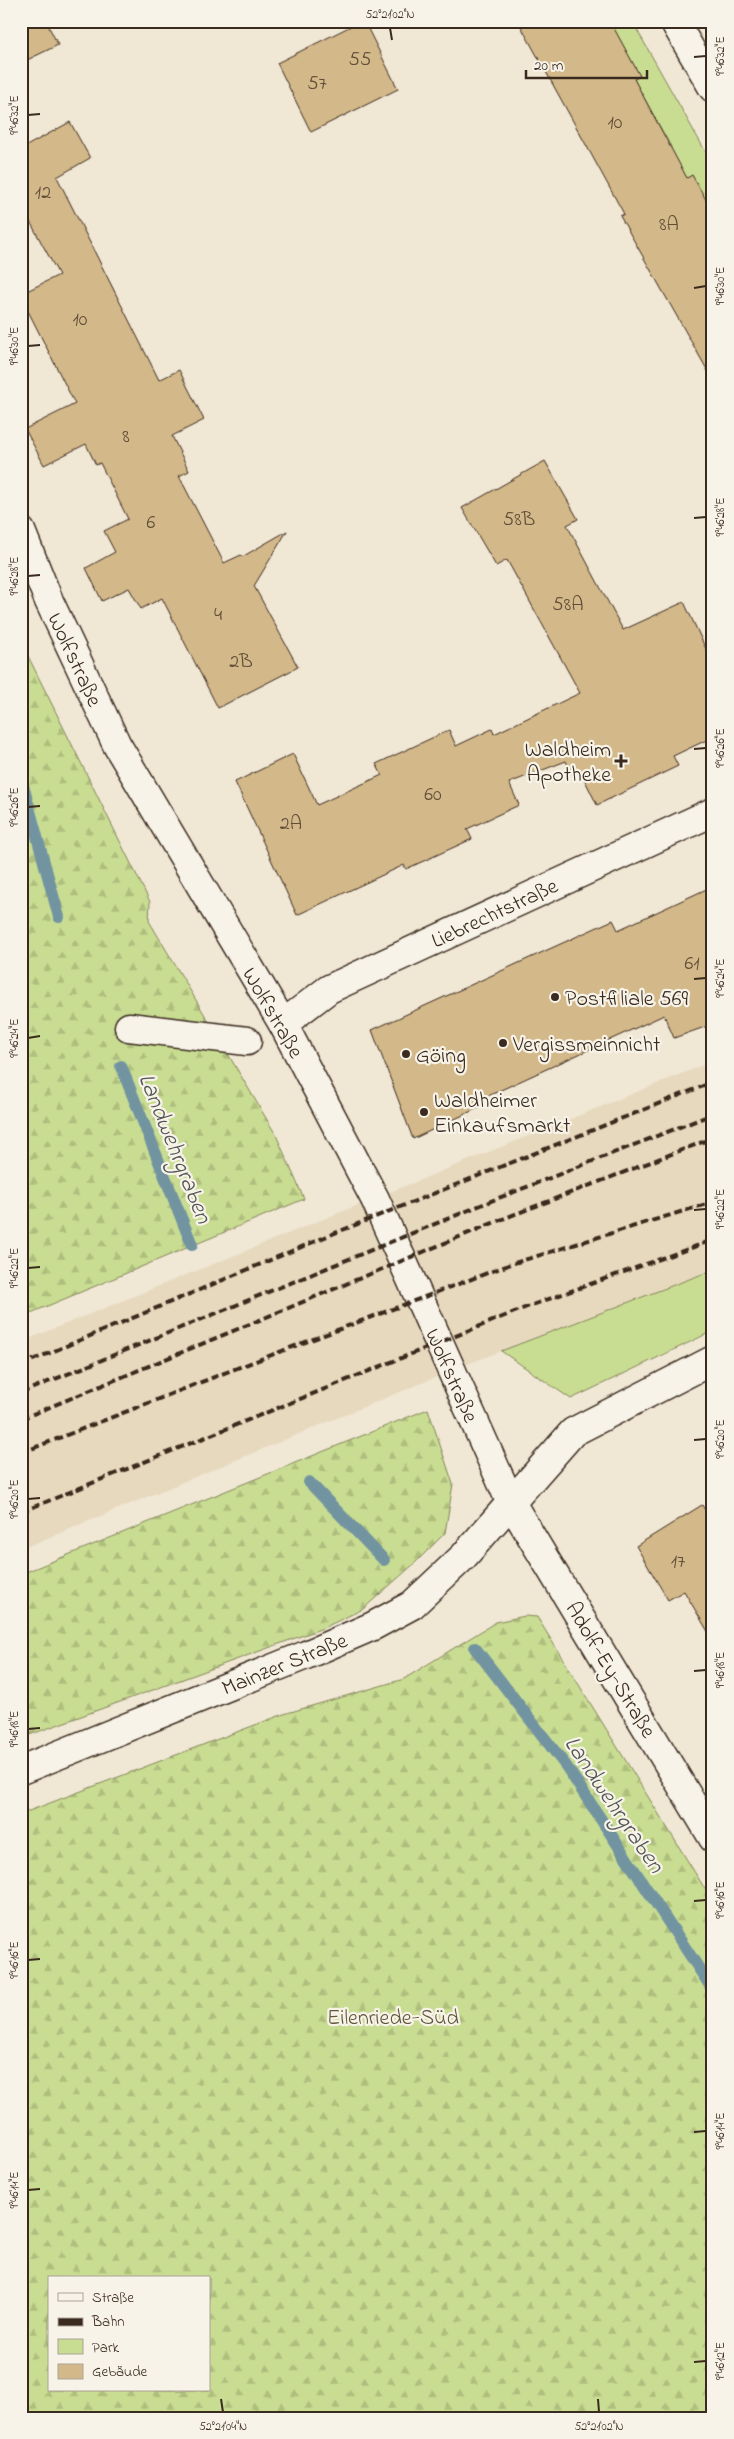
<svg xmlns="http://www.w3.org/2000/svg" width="734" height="2439" font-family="'Indie Flower',sans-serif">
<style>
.built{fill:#e7d9be}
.green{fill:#c9dd92;stroke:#828458}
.forest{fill:url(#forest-firs);stroke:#828458;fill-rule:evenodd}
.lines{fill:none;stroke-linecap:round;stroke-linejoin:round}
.stream{stroke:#7294a1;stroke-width:12}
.building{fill:#d3b889;stroke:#3b2a1e}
.street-casing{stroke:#3b2a1e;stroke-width:31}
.secondary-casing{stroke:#3b2a1e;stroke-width:31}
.street{stroke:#f7f3e8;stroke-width:28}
.secondary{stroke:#f7f3e8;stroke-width:28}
.rail{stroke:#3b2a1e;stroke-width:4;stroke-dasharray:8 4;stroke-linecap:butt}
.ticks{fill:none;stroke:#3b2a1e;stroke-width:2}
.poi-dot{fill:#3b2a1e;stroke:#f7f3e8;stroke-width:2}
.labels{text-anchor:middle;stroke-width:4.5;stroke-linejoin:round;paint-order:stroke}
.number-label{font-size:20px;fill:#614e39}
.street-label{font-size:22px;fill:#3b2a1e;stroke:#f7f3e8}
.poi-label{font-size:22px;fill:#3b2a1e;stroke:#f7f3e8;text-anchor:start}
.park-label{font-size:22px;fill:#5e573b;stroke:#f7f3e8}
.water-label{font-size:24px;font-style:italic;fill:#525655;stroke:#f7f3e8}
.neatline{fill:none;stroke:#3b2a1e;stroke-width:2}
.ticks-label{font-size:12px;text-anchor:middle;fill:#3b2a1e}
</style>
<defs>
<pattern id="forest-firs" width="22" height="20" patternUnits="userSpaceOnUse" patternTransform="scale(1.25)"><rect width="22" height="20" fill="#c9dd92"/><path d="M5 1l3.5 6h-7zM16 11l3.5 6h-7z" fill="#aebe7d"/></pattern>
</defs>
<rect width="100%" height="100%" fill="#f0e7d5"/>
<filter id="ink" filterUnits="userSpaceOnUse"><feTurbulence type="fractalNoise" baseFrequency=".02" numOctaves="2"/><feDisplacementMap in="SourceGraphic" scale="10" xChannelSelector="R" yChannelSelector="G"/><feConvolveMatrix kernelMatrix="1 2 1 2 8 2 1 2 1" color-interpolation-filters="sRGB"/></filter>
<g filter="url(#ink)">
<path class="built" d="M 713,1061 L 713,1270 L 470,1363 L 21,1549 L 21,1342 Z"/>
<g class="green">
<path d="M 600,21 L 632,21 L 713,165 L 713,212 L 667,190 L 671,147 L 634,79 L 640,76 Z"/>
<path d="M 713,1270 L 713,1331 L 571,1399 L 501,1351 Z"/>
</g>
<g class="forest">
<path d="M 21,642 L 150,902 L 149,921 L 276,1135 L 304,1199 L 21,1317 Z"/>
<path d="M 428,1409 L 453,1484 L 445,1533 L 415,1563 L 363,1609 L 323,1628 L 21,1738 L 21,1574 Z"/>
<path d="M 525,1616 L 537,1617 L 713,1902 L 713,2418 L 21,2418 L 21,1814 L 284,1714 L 404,1679 L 496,1622 ZM 49,2278 L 209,2278 L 209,2390 L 49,2390 Z"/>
</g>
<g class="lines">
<g class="stream">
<path d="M 21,778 L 59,917"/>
<path d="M 121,1066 L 192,1245"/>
<path d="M 309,1482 L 384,1560"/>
<path d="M 475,1648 L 566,1766 L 713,1990"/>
</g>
</g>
<g class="building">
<path d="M 21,21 L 46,21 L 58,45 L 21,63 Z"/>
<path d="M 361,21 L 364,21 L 398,89 L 311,132 L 277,63 Z"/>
<path d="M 518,21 L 610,21 L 640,76 L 634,79 L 687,178 L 692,175 L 713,212 L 713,380 L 620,216 L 624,214 Z"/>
<path d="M 70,122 L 90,158 L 57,177 L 159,380 L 179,370 L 204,420 L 172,436 L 189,471 L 179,476 L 224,563 L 241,555 L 242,557 L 287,531 L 254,586 L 298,667 L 218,708 L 162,598 L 141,609 L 129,588 L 102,601 L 86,568 L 115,552 L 104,531 L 128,519 L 100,463 L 96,465 L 86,444 L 44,465 L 25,429 L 75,404 L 21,297 L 21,294 L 59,275 L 21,205 L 21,149 Z"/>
<path d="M 545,461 L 578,519 L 567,525 L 623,630 L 684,602 L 713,664 L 713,737 L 673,756 L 678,766 L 597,805 L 580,770 L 572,774 L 566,761 L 509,783 L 519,805 L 467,829 L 472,839 L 406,869 L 404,865 L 297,915 L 235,782 L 293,754 L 317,805 L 382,775 L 376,764 L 449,730 L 456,746 L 492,729 L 494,734 L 580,693 L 507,560 L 496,566 L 462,508 Z"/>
<path d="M 713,886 L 713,1024 L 674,1038 L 664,1015 L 477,1101 L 480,1107 L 413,1139 L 372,1030 L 613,920 L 618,930 Z"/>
<path d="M 702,1505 L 713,1523 L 713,1640 L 684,1591 L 668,1600 L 636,1546 Z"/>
</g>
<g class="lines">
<defs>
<g id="street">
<path d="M 674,21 L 713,88"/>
<path d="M 283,1024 L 329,989 L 713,812"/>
<path d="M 129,1027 L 247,1041"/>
<path d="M 510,1501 L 713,1838"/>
</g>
<g id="secondary">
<path d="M 21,531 L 49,601 L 117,745 L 283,1024 L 375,1199 L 510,1501"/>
<path d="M 21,1770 L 306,1655 L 373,1626 L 412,1605 L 464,1556 L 573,1432 L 713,1360"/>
</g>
</defs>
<use href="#street" class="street-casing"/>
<use href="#secondary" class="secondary-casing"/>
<use href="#street" class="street"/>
<use href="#secondary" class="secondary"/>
<g class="rail">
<path d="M 21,1365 L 325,1237 L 713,1082"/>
<path d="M 21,1393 L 496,1199 L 713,1114"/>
<path d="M 21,1419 L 505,1218 L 713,1138"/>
<path d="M 21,1453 L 232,1370 L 511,1264 L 713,1202"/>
<path d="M 21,1512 L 532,1305 L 713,1240"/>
</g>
</g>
</g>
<path class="ticks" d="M 390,28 L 392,40M 694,57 L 706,56M 28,115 L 40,114M 694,288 L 706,286M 28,346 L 40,345M 694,518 L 706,517M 28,576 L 40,575M 694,749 L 706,748M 28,807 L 40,806M 694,979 L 706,978M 28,1038 L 40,1036M 694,1210 L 706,1209M 28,1268 L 40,1267M 694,1440 L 706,1439M 28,1499 L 40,1498M 694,1671 L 706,1670M 28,1729 L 40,1728M 694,1901 L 706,1900M 28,1960 L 40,1959M 694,2132 L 706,2131M 28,2190 L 40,2189M 694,2362 L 706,2361M 221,2399 L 223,2412M 598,2399 L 599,2412"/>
<g class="poi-dot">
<path d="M618.5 753.5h5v5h5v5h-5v5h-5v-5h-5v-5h5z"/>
<circle cx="555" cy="997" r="5"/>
<circle cx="503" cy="1043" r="5"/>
<circle cx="406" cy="1054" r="5"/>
<circle cx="424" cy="1112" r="5"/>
</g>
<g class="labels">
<g class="number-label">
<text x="360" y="65">55</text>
<text x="317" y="89">57</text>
<text x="615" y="128">10</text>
<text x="43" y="198">12</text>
<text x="669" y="230">8A</text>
<text x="80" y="325">10</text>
<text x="126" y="442">8</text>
<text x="519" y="525">58B</text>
<text x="151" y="528">6</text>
<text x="568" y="610">58A</text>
<text x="218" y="620">4</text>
<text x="241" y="667">2B</text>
<text x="433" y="800">60</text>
<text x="291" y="829">2A</text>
<text x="692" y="969">61</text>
<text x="678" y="1567">17</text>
</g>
<g class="street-label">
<text transform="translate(76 659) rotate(65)" y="8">Wolfstraße</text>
<text transform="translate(494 912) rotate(-25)" y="8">Liebrechtstraße</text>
<text transform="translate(274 1012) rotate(60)" y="8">Wolfstraße</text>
<text transform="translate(453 1375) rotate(66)" y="8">Wolfstraße</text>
<text transform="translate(284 1663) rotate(-22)" y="8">Mainzer Straße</text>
<text transform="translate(612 1669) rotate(59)" y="8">Adolf-Ey-Straße</text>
</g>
<g class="poi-label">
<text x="611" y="756" text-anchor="end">Waldheim<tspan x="611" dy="25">Apotheke</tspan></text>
<text x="565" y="1005">Postfiliale 569</text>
<text x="513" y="1051">Vergissmeinnicht</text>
<text x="416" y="1062">Göing</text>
<text x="434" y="1107">Waldheimer<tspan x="434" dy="25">Einkaufsmarkt</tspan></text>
</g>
<g class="park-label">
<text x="393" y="2024">Eilenriede-Süd</text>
</g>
<g class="water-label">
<text transform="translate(176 1148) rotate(68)" y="8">Landwehrgraben</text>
<text transform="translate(615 1804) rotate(56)" y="8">Landwehrgraben</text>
</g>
</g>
<rect width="734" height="2439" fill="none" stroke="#f7f3e8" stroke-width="55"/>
<rect x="48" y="2276" width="162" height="115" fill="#f7f3e8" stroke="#aca397"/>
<rect x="58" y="2293" width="25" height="8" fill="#f7f3e8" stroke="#aca397"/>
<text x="92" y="2302" font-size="15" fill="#3b2a1e">Straße</text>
<rect x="58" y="2318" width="25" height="8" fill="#3b2a1e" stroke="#aca397"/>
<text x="92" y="2326" font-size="15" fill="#3b2a1e">Bahn</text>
<rect x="58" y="2339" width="25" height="15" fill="#c9dd92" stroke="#aca397"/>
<text x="92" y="2352" font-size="15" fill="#3b2a1e">Park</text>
<rect x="58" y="2364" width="25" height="15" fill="#d3b889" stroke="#aca397"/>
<text x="92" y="2376" font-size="15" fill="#3b2a1e">Gebäude</text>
<path d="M526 70v8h121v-8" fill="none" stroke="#3b2a1e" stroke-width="2.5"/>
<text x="534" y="70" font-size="15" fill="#3b2a1e" stroke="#f7f3e8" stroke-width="4" paint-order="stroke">20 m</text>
<rect x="28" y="28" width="678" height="2384" class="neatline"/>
<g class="ticks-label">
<text x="390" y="18">52°21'02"N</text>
<text transform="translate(720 56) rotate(-90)" y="4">9°46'32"E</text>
<text transform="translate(14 115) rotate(-90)" y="4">9°46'32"E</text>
<text transform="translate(720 286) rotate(-90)" y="4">9°46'30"E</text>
<text transform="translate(14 346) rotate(-90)" y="4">9°46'30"E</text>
<text transform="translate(720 517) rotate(-90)" y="4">9°46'28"E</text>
<text transform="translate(14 576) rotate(-90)" y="4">9°46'28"E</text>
<text transform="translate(720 748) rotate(-90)" y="4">9°46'26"E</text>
<text transform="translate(14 807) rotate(-90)" y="4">9°46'26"E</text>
<text transform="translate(720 978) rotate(-90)" y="4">9°46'24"E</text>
<text transform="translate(14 1038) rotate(-90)" y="4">9°46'24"E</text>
<text transform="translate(720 1209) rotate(-90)" y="4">9°46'22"E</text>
<text transform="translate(14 1268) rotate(-90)" y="4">9°46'22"E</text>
<text transform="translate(720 1439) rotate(-90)" y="4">9°46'20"E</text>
<text transform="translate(14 1499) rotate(-90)" y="4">9°46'20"E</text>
<text transform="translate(720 1670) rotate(-90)" y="4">9°46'18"E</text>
<text transform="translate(14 1729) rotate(-90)" y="4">9°46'18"E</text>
<text transform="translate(720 1900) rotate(-90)" y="4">9°46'16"E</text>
<text transform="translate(14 1960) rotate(-90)" y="4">9°46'16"E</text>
<text transform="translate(720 2131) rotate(-90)" y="4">9°46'14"E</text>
<text transform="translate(14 2190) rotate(-90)" y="4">9°46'14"E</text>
<text transform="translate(720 2361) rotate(-90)" y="4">9°46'12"E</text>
<text x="223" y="2430">52°21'04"N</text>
<text x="599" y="2430">52°21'02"N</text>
</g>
</svg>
